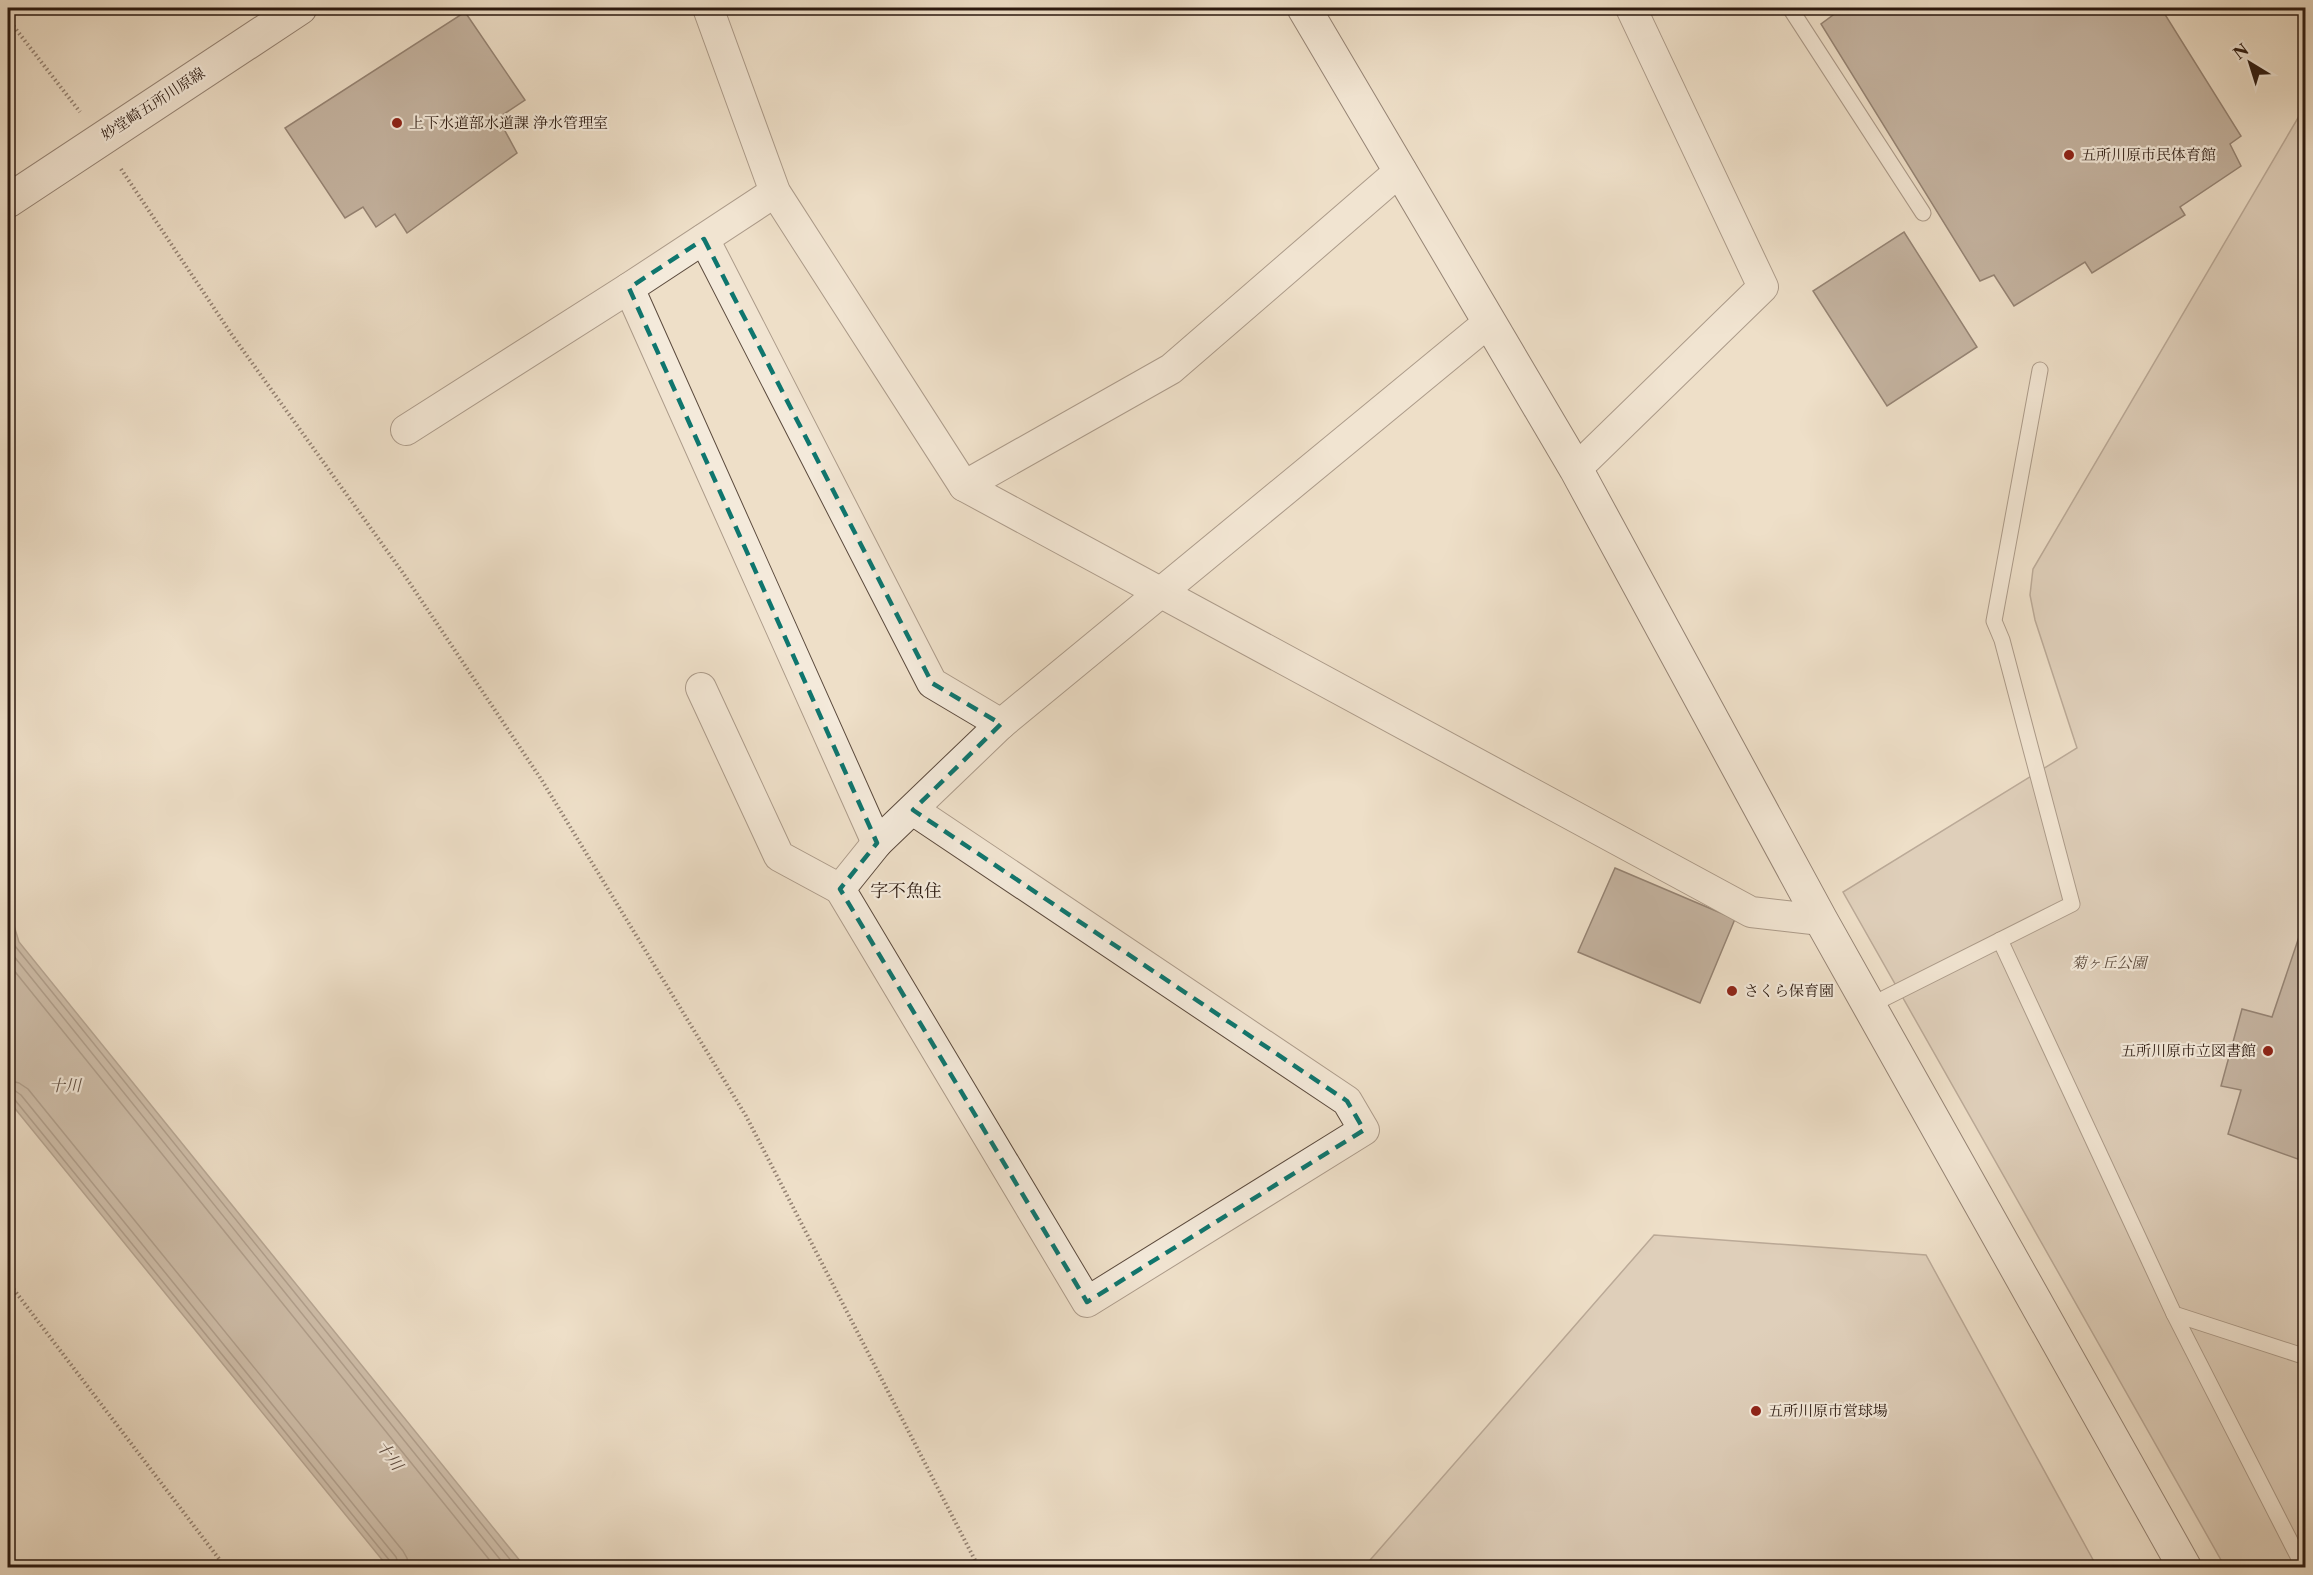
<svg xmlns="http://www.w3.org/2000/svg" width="2313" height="1575" font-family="'Libre Caslon Text','Noto Serif JP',serif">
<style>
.green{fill:#cdbda9;stroke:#7c6a5c;stroke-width:1.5}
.water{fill:#ab9b89;stroke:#776758;stroke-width:1.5}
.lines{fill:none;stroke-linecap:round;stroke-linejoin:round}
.shore{stroke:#6a5a4c;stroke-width:1.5}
.building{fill:#907f6f;stroke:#2a180f;stroke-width:1.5}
.lane-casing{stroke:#5b4a3d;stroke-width:17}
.street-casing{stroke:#5b4a3d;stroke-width:32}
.secondary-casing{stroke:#2a180f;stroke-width:35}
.path{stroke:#2a180f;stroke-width:4;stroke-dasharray:1.5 3;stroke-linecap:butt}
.lane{stroke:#f4eadb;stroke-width:15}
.street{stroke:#f4eadb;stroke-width:30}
.secondary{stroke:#f4eadb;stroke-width:33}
.marked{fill:none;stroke:#0f766e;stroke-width:4.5;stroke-dasharray:12 8;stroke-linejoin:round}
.poi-dot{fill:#8f2418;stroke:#f4eadb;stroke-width:2}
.labels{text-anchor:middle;stroke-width:4.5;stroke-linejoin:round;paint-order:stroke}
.street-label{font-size:15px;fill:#2a180f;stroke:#f4eadb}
.poi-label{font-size:15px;fill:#2a180f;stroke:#f4eadb;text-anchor:start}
.park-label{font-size:15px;font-style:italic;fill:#5b4a3d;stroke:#f4eadb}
.water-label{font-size:16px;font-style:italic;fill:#5e4c40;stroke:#f4eadb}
.quarter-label{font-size:18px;fill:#2a180f;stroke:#f4eadb}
</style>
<rect width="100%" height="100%" fill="#eedfc8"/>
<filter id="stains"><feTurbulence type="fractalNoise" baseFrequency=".00333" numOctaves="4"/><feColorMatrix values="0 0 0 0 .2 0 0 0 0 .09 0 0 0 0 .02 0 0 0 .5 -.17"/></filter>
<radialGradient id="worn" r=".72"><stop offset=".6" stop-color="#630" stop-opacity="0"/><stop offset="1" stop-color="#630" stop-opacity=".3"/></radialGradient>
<g class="green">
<path d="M 2305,106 L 2305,1567 L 2225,1567 L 1843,892 L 2077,748 L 2035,620 L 2030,595 L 2033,569 Z"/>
<path d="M 1654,1235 L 1926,1255 L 2097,1567 L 1364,1567 Z"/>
</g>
<path class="water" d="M 8,906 L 19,942 L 525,1567 L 388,1567 L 8,1100 Z"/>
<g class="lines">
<g class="shore">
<path d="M 8,926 L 15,946 L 517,1568"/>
<path d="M 8,949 L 507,1568"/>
<path d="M 8,963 L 496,1568"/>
<path d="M 8,1080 L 19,1083 L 28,1089 L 403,1551 L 407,1558 L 409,1568"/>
<path d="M 8,1089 L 14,1090 L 21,1095 L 396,1557 L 400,1568"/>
<path d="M 8,1097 L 15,1100 L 390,1561 L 392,1568"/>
</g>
</g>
<g class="building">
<path d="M 1829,8 L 2161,8 L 2241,136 L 2230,144 L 2241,166 L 2180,207 L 2185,215 L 2092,273 L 2085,262 L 2014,306 L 1994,275 L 1980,281 L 1821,24 L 1833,15 Z"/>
<path d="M 465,12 L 525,100 L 498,118 L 517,153 L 407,233 L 395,214 L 376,227 L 363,207 L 345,218 L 285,128 Z"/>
<path d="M 1904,232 L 1977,347 L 1887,406 L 1813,291 Z"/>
<path d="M 1615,868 L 1735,919 L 1700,1003 L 1578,952 Z"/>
<path d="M 2300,934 L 2306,936 L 2306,1162 L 2228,1134 L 2241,1090 L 2221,1086 L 2242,1009 L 2272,1017 Z"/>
</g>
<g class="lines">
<defs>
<g id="lane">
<path d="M 1790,8 L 1923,213"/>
<path d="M 2000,940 L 2174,1314 L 2306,1357"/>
<path d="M 1869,1006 L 2072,904 L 2002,640 L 1994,621 L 2040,370"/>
<path d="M 2174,1314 L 2304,1568"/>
</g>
<g id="street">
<path d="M 708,8 L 775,192 L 964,486 L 1751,912 L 1821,920"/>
<path d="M 704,239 L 932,683 L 1001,724"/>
<path d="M 629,288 L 877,843"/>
<path d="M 406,430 L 629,288 L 775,192"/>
<path d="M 1576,469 L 1763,287 L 1631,8"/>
<path d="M 964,486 L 1171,369 L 1401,170"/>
<path d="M 701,688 L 779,856 L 840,889"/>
<path d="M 913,810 L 1347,1101 L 1364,1130 L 1087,1302 L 840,889 L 877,843 L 1001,724 L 1489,322"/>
</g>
<g id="secondary">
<path d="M 1304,8 L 1576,469 L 1821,920 L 2185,1568"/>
<path d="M 8,201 L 300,8"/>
</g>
</defs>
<use href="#lane" class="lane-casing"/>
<use href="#street" class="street-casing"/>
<use href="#secondary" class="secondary-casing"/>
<g class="path">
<path d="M 8,19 L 80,112"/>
<path d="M 121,169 L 232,335 L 403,573 L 541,779 L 746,1116 L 979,1568"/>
<path d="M 8,1282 L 226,1568"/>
</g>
<use href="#lane" class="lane"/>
<use href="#street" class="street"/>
<use href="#secondary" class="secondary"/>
</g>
<path d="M0 0H2313V1575H0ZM 704,239 L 932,683 L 1001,724 L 913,810 L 1347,1101 L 1364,1130 L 1087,1302 L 840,889 L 877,843 L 629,288 Z" fill="#eedfc8" fill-opacity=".55" fill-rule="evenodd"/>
<path class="marked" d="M 704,239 L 932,683 L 1001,724 L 913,810 L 1347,1101 L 1364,1130 L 1087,1302 L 840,889 L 877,843 L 629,288 Z"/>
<g class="poi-dot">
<circle cx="397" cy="123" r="6"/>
<circle cx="2069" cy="155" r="6"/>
<circle cx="1732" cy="991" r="6"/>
<circle cx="2268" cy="1051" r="6"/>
<circle cx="1756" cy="1411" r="6"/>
</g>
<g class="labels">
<g class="street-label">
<text transform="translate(153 104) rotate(-33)" y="5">妙堂崎五所川原線</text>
</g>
<g class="poi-label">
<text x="409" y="128">上下水道部水道課 浄水管理室</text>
<text x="2081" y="160">五所川原市民体育館</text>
<text x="1744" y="996">さくら保育園</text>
<text x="2256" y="1056" text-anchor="end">五所川原市立図書館</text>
<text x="1768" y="1416">五所川原市営球場</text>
</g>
<g class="park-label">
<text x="2109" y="968">菊ヶ丘公園</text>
</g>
<g class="water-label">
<text x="65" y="1091">十川</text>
<text transform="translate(390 1455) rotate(54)" y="6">十川</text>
</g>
<g class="quarter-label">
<text x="906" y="897">字不魚住</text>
</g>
</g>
<rect width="2313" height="1575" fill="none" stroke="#eedfc8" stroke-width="30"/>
<rect x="9" y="9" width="2295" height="1557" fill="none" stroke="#2a180f" stroke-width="3"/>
<rect x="15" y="15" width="2283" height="1545" fill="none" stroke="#2a180f" stroke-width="1.5"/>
<g transform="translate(2250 63) rotate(322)" stroke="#f4eadb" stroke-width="4.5" paint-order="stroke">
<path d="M0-4.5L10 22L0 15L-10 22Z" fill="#2a180f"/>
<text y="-9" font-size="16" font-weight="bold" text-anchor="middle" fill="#2a180f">N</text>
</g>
<rect width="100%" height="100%" filter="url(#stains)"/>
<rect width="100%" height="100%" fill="url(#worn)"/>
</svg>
